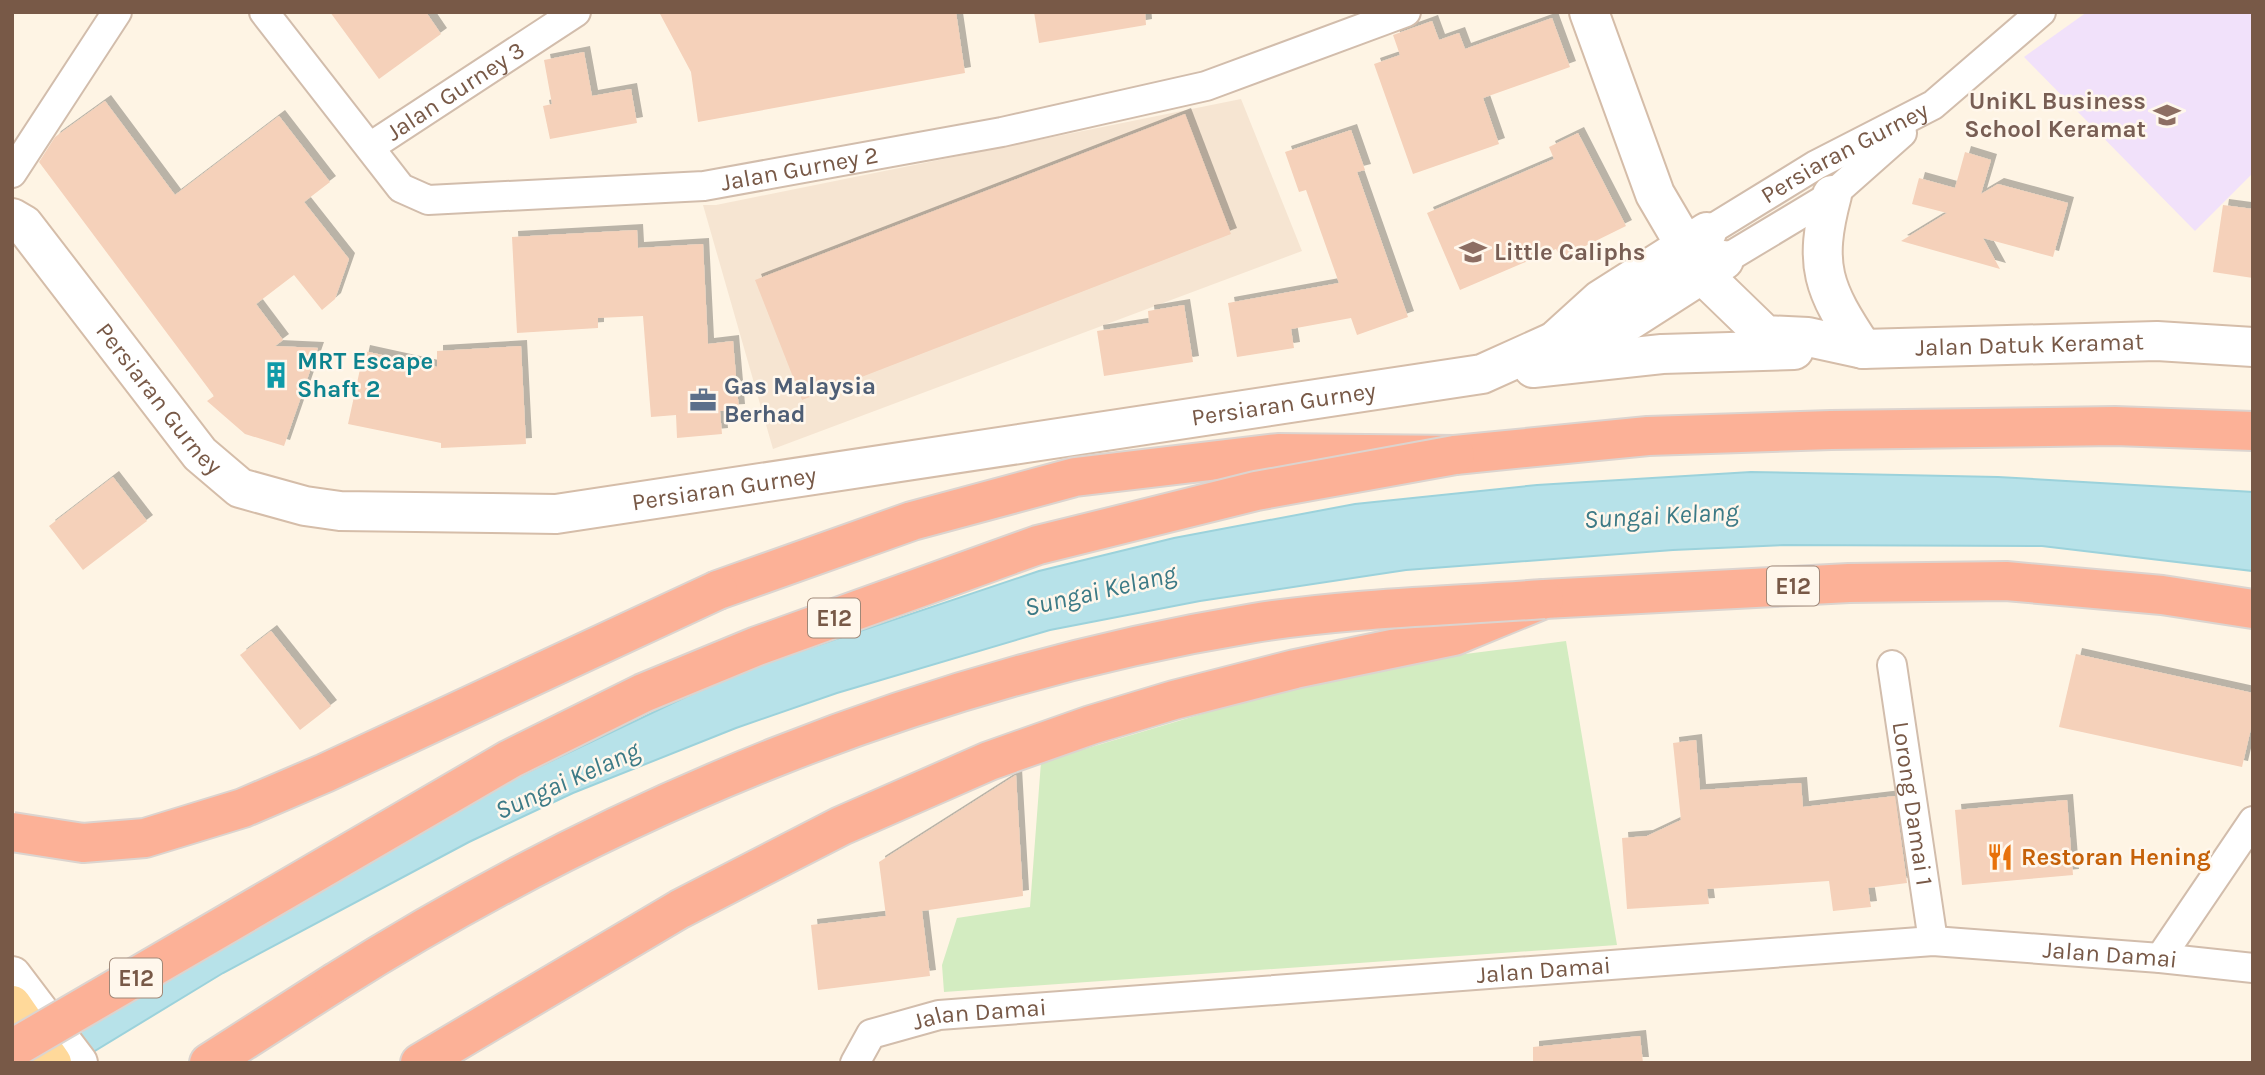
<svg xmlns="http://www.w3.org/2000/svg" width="2265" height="1075" font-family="Karla,sans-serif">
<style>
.residential{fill:#f6e5d2}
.education{fill:#f1e1fa}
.green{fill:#d3ecc1}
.water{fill:#b7e2e9;stroke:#9cd2db;stroke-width:2}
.building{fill:#f5d1ba;filter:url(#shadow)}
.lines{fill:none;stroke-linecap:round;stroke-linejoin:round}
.street-casing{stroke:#d2bdac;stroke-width:32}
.secondary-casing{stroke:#d5bda9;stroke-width:42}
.primary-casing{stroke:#dcd4cf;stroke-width:42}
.highway-casing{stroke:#dcd4cf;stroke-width:42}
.street{stroke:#fff;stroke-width:28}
.secondary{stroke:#fff;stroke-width:38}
.primary{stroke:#ffd99a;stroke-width:38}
.highway{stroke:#fcb197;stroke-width:38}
.highway-bridge-casing{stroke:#dcd4cf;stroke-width:42;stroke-linecap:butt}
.highway-bridge{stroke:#fcb197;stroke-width:38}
.labels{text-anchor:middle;stroke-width:5;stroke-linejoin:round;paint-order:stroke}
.shield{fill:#fff7ec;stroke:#a08878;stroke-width:2}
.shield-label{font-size:23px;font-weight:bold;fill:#785947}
.street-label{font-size:24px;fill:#785947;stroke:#fff7ec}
.education-label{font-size:24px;font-weight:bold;fill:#785e54;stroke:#fff7ec;text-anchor:end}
.culture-label{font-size:24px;font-weight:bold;fill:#0d838f;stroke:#fff7ec;text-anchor:start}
.service-label{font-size:24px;font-weight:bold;fill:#4e5e75;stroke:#fff7ec;text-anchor:start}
.food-label{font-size:24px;font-weight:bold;fill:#c56008;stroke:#fff7ec;text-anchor:start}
.water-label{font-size:26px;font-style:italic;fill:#3c7a86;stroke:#fff7ec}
</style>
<defs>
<filter id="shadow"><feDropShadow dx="6" dy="-6" stdDeviation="0" flood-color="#0004"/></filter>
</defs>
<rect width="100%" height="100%" fill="#fef4e4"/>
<path class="residential" d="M 1241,99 L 1302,251 L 773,449 L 703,205 L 716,205 Z"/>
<path class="education" d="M 2087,12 L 2253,12 L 2253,173 L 2195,231 L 2024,57 Z"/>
<path class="green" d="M 1566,641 L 1617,945 L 944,992 L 942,965 L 957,918 L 1030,907 L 1041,762 L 1356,668 Z"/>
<path class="water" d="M 1751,472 L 1998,477 L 2253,492 L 2253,571 L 2042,546 L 1784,545 L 1673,550 L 1406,570 L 1200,601 L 1050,630 L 837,693 L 736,728 L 573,793 L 469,842 L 223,973 L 75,1063 L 17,1063 L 488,791 L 738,672 L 1039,571 L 1174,538 L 1355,504 L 1537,485 Z"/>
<g class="building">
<path d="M 330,12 L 426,12 L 441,34 L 379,79 Z"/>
<path d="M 659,12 L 956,12 L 965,73 L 698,122 L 691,72 Z"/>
<path d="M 1034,12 L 1145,12 L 1146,25 L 1039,43 Z"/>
<path d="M 1552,18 L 1570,67 L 1483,98 L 1499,144 L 1413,174 L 1374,64 L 1400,55 L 1393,35 L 1432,21 L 1439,40 L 1459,33 L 1465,49 Z"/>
<path d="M 584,52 L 592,96 L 631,89 L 637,123 L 550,139 L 543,106 L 552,104 L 544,60 Z"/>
<path d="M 105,101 L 175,195 L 279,116 L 330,182 L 304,202 L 349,259 L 335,299 L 322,310 L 294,275 L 256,304 L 283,340 L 275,346 L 318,348 L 284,446 L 245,434 L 207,401 L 214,396 L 39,162 L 55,137 Z"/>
<path d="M 1185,114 L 1231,234 L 802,400 L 755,280 Z"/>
<path d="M 1351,130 L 1365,170 L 1357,172 L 1408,317 L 1357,335 L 1351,318 L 1291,329 L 1294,348 L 1237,357 L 1228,303 L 1339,283 L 1306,190 L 1299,192 L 1285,152 Z"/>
<path d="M 1578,133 L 1626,226 L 1561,258 L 1556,249 L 1460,290 L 1427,213 L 1554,159 L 1549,147 Z"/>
<path d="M 1965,152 L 1991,160 L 1981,194 L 1998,184 L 2068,203 L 2053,257 L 1983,238 L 2000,269 L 1901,241 L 1947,213 L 1912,204 L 1919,178 L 1955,188 Z"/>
<path d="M 2223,205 L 2253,209 L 2253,278 L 2213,272 Z"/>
<path d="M 637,230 L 638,248 L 703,244 L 708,344 L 733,341 L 739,410 L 720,411 L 722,434 L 677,438 L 676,415 L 651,417 L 643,316 L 598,318 L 598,328 L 517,333 L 512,237 Z"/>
<path d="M 1184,305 L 1193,362 L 1104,376 L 1097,331 L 1149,323 L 1148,311 Z"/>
<path d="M 521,346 L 526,444 L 441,448 L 441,443 L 348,424 L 364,351 L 437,367 L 437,351 Z"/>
<path d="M 113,477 L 147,521 L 83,570 L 49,526 Z"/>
<path d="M 271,631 L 331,706 L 300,730 L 240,655 Z"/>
<path d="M 2076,654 L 2253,693 L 2253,720 L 2242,767 L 2059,727 Z"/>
<path d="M 1696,740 L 1700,790 L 1801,783 L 1803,807 L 1895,796 L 1907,883 L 1868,888 L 1871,907 L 1833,911 L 1829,881 L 1707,889 L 1709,904 L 1627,909 L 1622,838 L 1647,836 L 1681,820 L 1673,743 Z"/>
<path d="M 1016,775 L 1023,896 L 922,911 L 930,976 L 818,990 L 811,925 L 886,916 L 879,862 Z"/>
<path d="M 2067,800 L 2073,875 L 1962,885 L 1955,810 Z"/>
<path d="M 1640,1036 L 1643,1063 L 1533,1063 L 1533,1047 Z"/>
</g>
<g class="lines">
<defs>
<g id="street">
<path id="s1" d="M 264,12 L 401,188 L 428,200 L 704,186 L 1002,132 L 1206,86 L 1406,12"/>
<path id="s2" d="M 370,147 L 576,12"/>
<path d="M 12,173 L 117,12"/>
<path id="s3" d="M 1707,232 L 1816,165 L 1933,105 L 2041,12"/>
<path d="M 1724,260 L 1832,195 L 1902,133"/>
<path id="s4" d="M 1892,665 L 1933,941"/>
<path d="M 2160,958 L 2253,821"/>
<path id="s5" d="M 855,1063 L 871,1034 L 939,1015 L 1933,941 L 2160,958 L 2253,968"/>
</g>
<g id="secondary">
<path id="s6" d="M 1589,12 L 1655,194 L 1702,274 L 1765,335 L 1808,337 L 1863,349 L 2157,341 L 2253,347"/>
<path d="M 1832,195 C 1813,266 1823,289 1863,349"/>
<path id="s7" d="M 12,218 L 24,225 L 200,454 L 240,488 L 305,506 L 340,511 L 556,514 L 1482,374 L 1553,342 L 1621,326 L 1724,260"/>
<path d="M 1557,339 L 1600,300 L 1707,232"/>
<path d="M 1533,368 L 1662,354 L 1794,350"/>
<path d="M 12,976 L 78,1063"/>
</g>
<path id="primary" d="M 12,1005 L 52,1063"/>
<g id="highway">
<path d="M 718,590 L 912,521 L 1075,477 L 1278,453 L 1455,455 L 1648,436 L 1831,430 L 2115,426 L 2253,431"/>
<path d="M 209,1063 L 334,983"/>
<path d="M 420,1063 L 680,909 L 841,826 L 989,761 L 1091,725 L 1174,700 L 1295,669 L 1454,636 L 1544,599 L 1849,583 L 2006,581 L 2162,595 L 2253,609"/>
</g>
</defs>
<use href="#street" class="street-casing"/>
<use href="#secondary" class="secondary-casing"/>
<use href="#primary" class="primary-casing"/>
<use href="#highway" class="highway-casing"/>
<use href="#street" class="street"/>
<use href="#secondary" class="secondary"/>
<use href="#primary" class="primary"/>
<use href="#highway" class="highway"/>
<defs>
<g id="highway-bridge">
<path d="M 12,832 L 83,843 L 145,838 L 243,808 L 325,773 L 718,590"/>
<path d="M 334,983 C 614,806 927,677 1254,623 C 1347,608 1449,606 1544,599"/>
<path d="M 12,1049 L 510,759 L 643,693 L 757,646 L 1038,545 L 1256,491 L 1455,455"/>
</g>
</defs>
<use href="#highway-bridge" class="highway-bridge-casing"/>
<use href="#highway-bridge" class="highway-bridge"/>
</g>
<defs>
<symbol id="university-bare" viewBox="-9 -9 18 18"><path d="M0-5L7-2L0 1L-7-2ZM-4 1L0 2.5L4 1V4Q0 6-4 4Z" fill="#8d6e63" stroke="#fff7ec" stroke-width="2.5" paint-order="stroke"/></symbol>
<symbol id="school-bare" viewBox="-9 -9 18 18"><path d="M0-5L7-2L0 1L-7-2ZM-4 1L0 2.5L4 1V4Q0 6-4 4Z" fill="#8d6e63" stroke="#fff7ec" stroke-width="2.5" paint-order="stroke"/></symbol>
<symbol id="building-bare" viewBox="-9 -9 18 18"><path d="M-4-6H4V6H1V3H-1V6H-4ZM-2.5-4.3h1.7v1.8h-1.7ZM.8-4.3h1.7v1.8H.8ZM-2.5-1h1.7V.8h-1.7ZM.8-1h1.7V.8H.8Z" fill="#0f9aa8" stroke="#fff7ec" stroke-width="2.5" paint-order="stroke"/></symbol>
<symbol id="office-bare" viewBox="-9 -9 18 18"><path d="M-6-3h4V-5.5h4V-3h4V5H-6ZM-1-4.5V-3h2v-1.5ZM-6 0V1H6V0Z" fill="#5c6f8a" stroke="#fff7ec" stroke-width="2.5" paint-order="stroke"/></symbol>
<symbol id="restaurant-bare" viewBox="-9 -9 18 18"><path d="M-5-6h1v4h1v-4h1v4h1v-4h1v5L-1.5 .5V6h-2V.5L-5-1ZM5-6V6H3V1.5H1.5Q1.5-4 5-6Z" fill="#e8710a" stroke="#fff7ec" stroke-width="2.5" paint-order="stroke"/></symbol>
</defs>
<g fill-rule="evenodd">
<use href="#university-bare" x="2148" y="96" width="38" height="38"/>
<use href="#school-bare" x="1454" y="233" width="38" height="38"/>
<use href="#building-bare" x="257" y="356" width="38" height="38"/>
<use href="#office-bare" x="684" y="381" width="38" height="38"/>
<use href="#restaurant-bare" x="1981" y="838" width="38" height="38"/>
</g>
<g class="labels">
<g class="shield">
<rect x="1767" y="566.5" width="52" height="39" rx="5"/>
<rect x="808" y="598.5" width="52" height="39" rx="5"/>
<rect x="110" y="958.5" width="52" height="39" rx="5"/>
</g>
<g class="shield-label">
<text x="1793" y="594">E12</text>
<text x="834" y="626">E12</text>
<text x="136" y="986">E12</text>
</g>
<g class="street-label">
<text dy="8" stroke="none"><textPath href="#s2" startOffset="102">Jalan Gurney 3</textPath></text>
<text dy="8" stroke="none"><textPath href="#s3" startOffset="159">Persiaran Gurney</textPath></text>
<text dy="8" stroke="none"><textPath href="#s1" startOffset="626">Jalan Gurney 2</textPath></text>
<text dy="8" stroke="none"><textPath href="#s6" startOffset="640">Jalan Datuk Keramat</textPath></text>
<text dy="8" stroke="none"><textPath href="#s7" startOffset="234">Persiaran Gurney</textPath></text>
<text dy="8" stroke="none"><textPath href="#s7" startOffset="1410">Persiaran Gurney</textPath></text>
<text dy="8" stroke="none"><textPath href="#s7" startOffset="844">Persiaran Gurney</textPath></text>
<text dy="8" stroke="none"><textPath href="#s4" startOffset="140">Lorong Damai 1</textPath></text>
<text dy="8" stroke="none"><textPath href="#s5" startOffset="1278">Jalan Damai</textPath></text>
<text dy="8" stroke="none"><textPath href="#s5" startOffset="710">Jalan Damai</textPath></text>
<text dy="8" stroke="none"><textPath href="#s5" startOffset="144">Jalan Damai</textPath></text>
</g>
<g class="education-label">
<text x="2146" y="109">UniKL Business<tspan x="2146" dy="28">School Keramat</tspan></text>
<text x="1494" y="260" text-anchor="start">Little Caliphs</text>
</g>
<g class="culture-label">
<text x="297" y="369">MRT Escape<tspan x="297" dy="28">Shaft 2</tspan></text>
</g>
<g class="service-label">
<text x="724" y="394">Gas Malaysia<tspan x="724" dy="28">Berhad</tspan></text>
</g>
<g class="food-label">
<text x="2021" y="865">Restoran Hening</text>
</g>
<g class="water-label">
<text transform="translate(1661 515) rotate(-3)" y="9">Sungai Kelang</text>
<text transform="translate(1100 590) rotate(-13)" y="9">Sungai Kelang</text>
<text transform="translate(567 780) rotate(-24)" y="9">Sungai Kelang</text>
</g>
</g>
<rect width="2265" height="1075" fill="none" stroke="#785947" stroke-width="28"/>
</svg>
